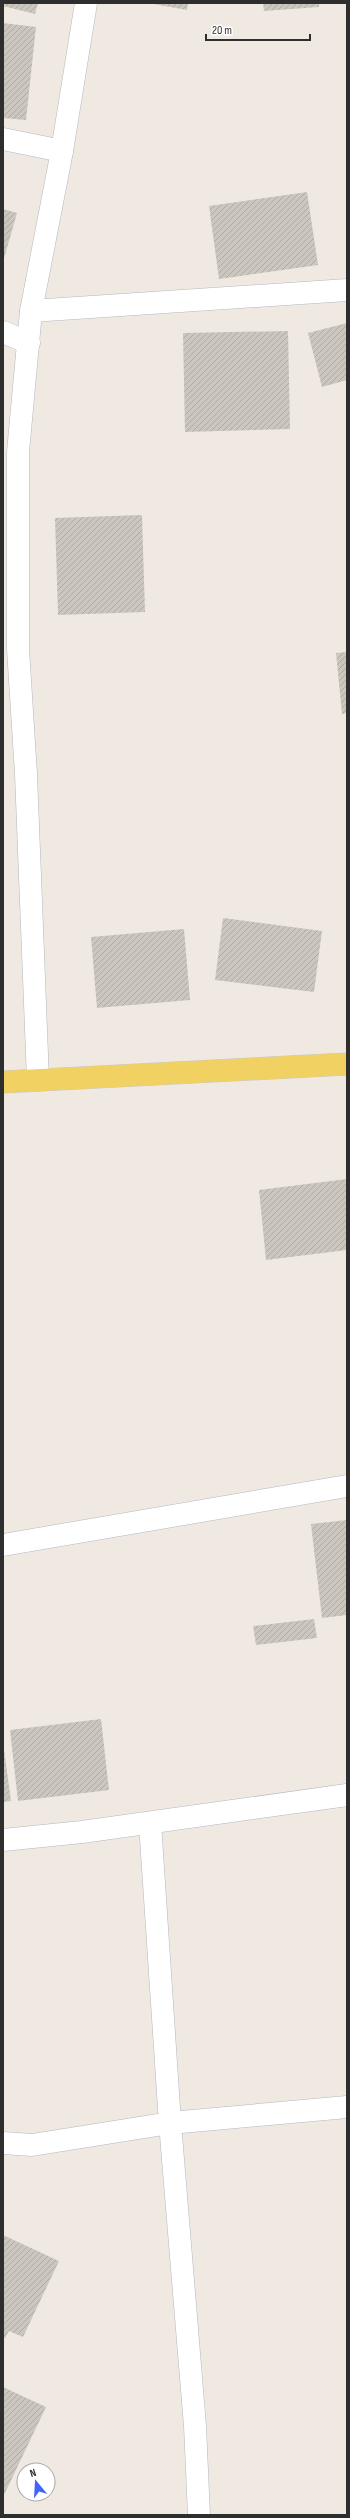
<svg xmlns="http://www.w3.org/2000/svg" width="350" height="2518" font-family="'Sofia Sans Condensed',sans-serif">
<style>
.building{fill:url(#building-hatch)}
.lines{fill:none;stroke-linecap:round;stroke-linejoin:round}
.minor-casing{stroke:#b4b7c1;stroke-width:23}
.major-casing{stroke:#c9c9c9;stroke-width:23}
.minor{stroke:#fff;stroke-width:22}
.major{stroke:#f2d163;stroke-width:22}
</style>
<defs>
<pattern id="building-hatch" width="6" height="6" patternUnits="userSpaceOnUse"><rect width="6" height="6" fill="#cbc7bf"/><path d="M-1 1l2-2M0 6l6-6M5 7l2-2" fill="none" stroke="#afaba4"/></pattern>
</defs>
<rect width="100%" height="100%" fill="#efe9e1"/>
<g class="building">
<path d="M 3,3 L 38,3 L 35,14 L 3,6 Z"/>
<path d="M 148,3 L 188,3 L 187,10 Z"/>
<path d="M 263,3 L 319,3 L 319,7 L 264,11 Z"/>
<path d="M 3,23 L 36,27 L 26,120 L 3,118 Z"/>
<path d="M 307,192 L 318,265 L 219,279 L 209,206 Z"/>
<path d="M 3,209 L 17,213 L 3,262 Z"/>
<path d="M 347,323 L 347,380 L 322,387 L 308,333 Z"/>
<path d="M 288,331 L 290,429 L 185,432 L 183,333 Z"/>
<path d="M 142,515 L 145,612 L 58,615 L 55,518 Z"/>
<path d="M 347,652 L 347,713 L 342,714 L 336,653 Z"/>
<path d="M 223,918 L 322,931 L 314,992 L 215,980 Z"/>
<path d="M 184,929 L 190,1000 L 97,1008 L 91,937 Z"/>
<path d="M 347,1179 L 347,1250 L 266,1260 L 259,1190 Z"/>
<path d="M 347,1520 L 347,1615 L 322,1618 L 311,1524 Z"/>
<path d="M 314,1619 L 317,1638 L 256,1645 L 253,1626 Z"/>
<path d="M 101,1719 L 109,1790 L 18,1801 L 10,1730 Z"/>
<path d="M 3,1742 L 11,1801 L 3,1802 Z"/>
<path d="M 3,2235 L 59,2261 L 23,2337 L 9,2331 L 5,2338 L 3,2337 Z"/>
<path d="M 3,2387 L 46,2407 L 3,2497 Z"/>
</g>
<g class="lines">
<defs>
<g id="minor">
<path d="M 3,139 L 62,151"/>
<path d="M 31,311 L 347,290"/>
<path d="M 3,332 L 29,343"/>
<path d="M 38,1080 L 26,774 L 18,649 L 18,452 L 31,311 L 62,151 L 86,3"/>
<path d="M 3,1545 L 347,1486"/>
<path d="M 3,1840 L 82,1832 L 347,1795"/>
<path d="M 3,2143 L 32,2145 L 170,2123 L 150,1823"/>
<path d="M 199,2515 L 195,2426 L 170,2123 L 347,2107"/>
</g>
<path id="major" d="M 3,1082 L 347,1064"/>
</defs>
<use href="#minor" class="minor-casing"/>
<use href="#major" class="major-casing"/>
<use href="#minor" class="minor"/>
<use href="#major" class="major"/>
</g>
<rect width="350" height="2518" fill="none" stroke="#2e2e2e" stroke-width="8"/>
<g transform="translate(36 2482) rotate(342)"><circle r="19" fill="#ffffff" stroke="#ababab"/>
<path d="M0-3L7 15L0 10L-7 15Z" fill="#4264fb"/>
<text y="-6" font-size="11" font-weight="bold" text-anchor="middle" fill="#2e2e2e">N</text>
</g>
<path d="M206 34v6h104v-6" fill="none" stroke="#2e2e2e" stroke-width="2"/>
<text x="212" y="34" font-size="12" fill="#2e2e2e" stroke="#ffffff" stroke-width="3" paint-order="stroke">20 m</text>
</svg>
